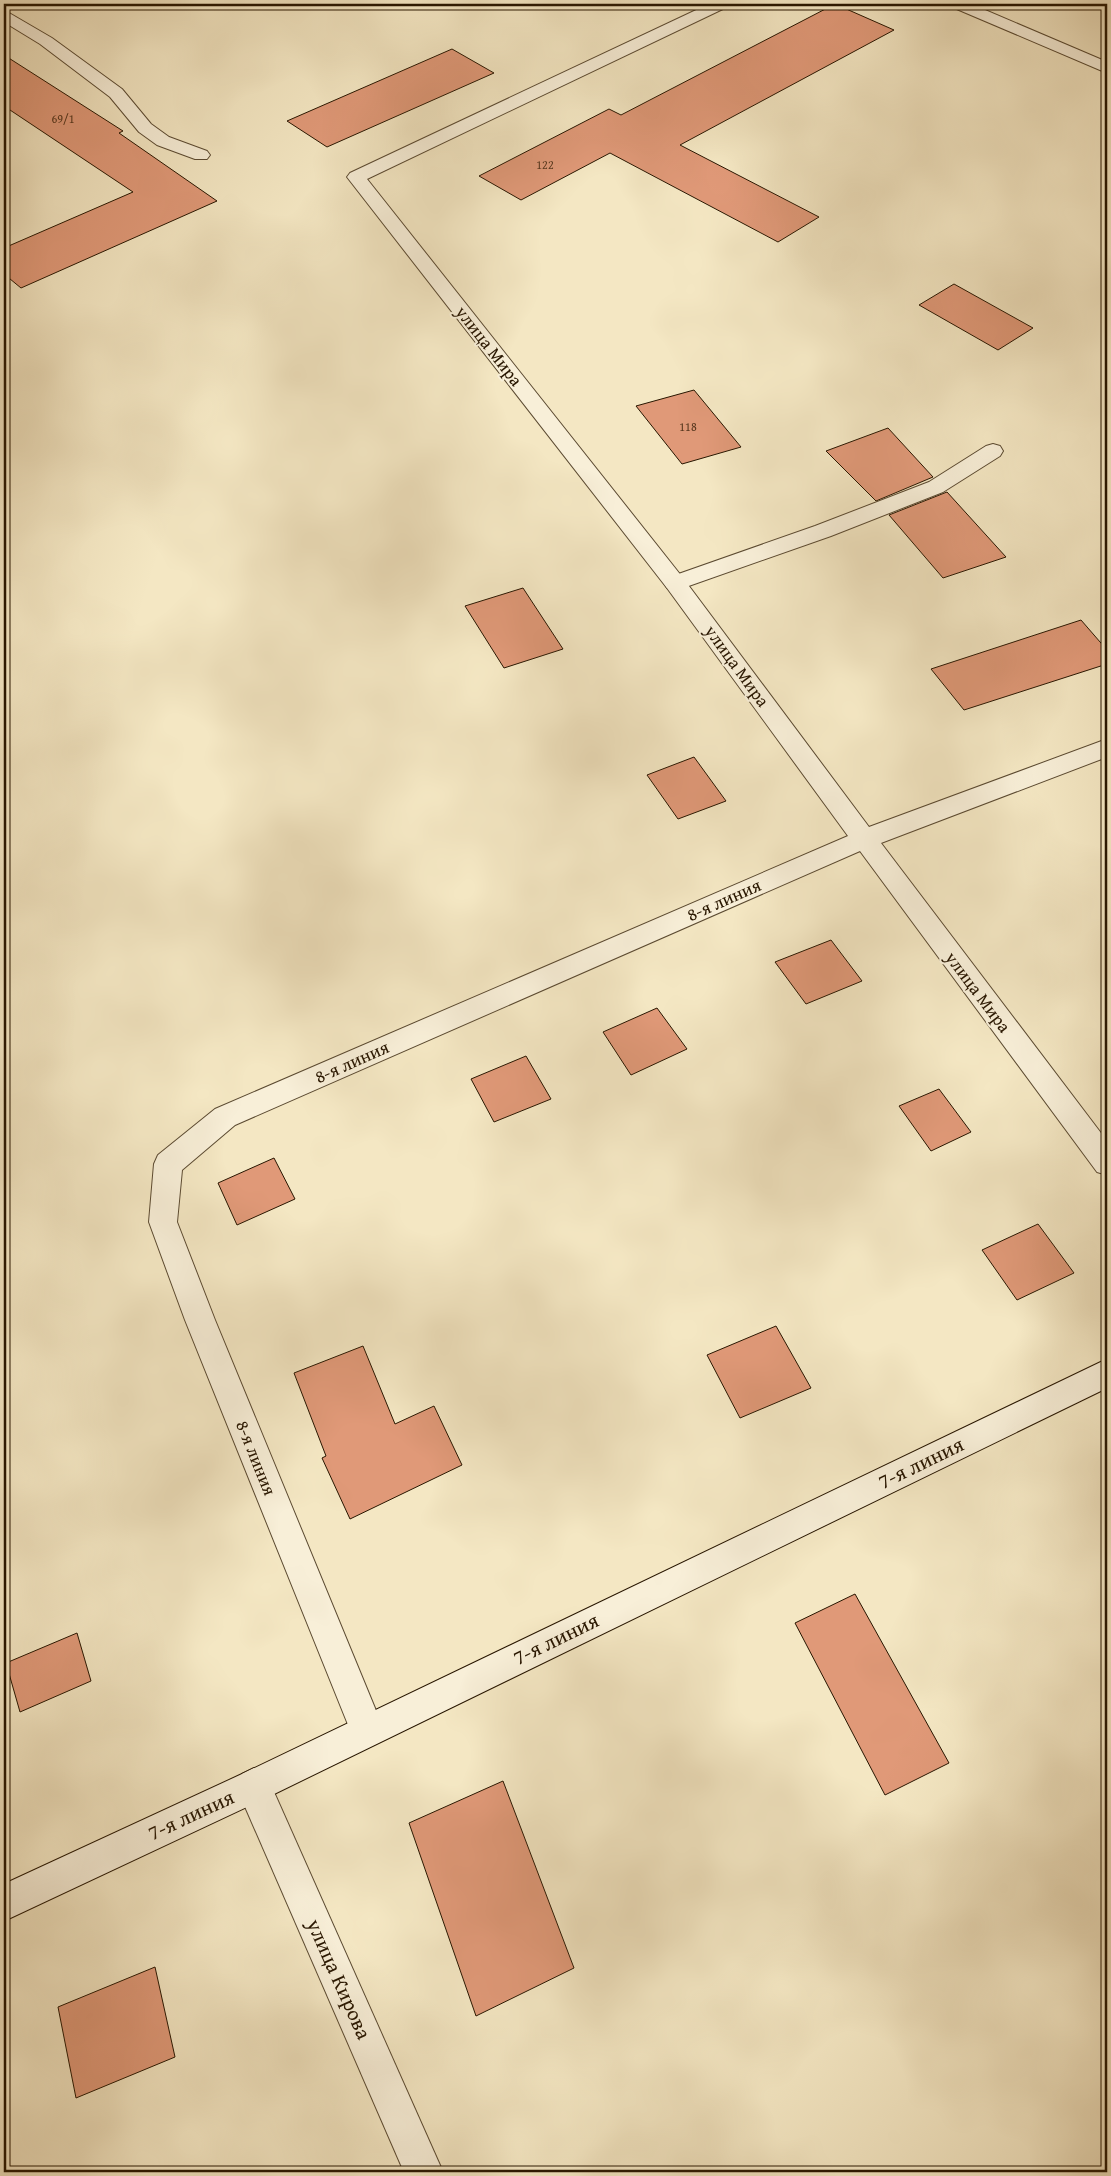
<svg xmlns="http://www.w3.org/2000/svg" width="1111" height="2176" font-family="'Gentium Book Plus',serif">
<style>
.building{fill:#e09978;stroke:#281600}
.lines{fill:none;stroke-linecap:round;stroke-linejoin:round}
.service-casing{stroke:#5b4a31;stroke-width:2}
.minor-casing{stroke:#5b4a31;stroke-width:2}
.tertiary-casing{stroke:#5b4a31;stroke-width:2}
.secondary-casing{stroke:#281600;stroke-width:2}
.service{fill:#f8efd8;fill-rule:evenodd}
.minor{fill:#f8efd8;fill-rule:evenodd}
.tertiary{fill:#f8efd8;fill-rule:evenodd}
.secondary{fill:#f8efd8;fill-rule:evenodd}
.labels{text-anchor:middle;stroke-width:4;stroke-linejoin:round;paint-order:stroke}
.far-number-label{font-size:12px;fill:#56371e}
.street-label{font-size:18px;fill:#281600;stroke:#f8efd8}
.near-street-label{font-size:21px;fill:#281600;stroke:#f8efd8}
</style>
<rect width="100%" height="100%" fill="#f4e7c3"/>
<filter id="stains"><feTurbulence type="fractalNoise" baseFrequency=".004" numOctaves="4"/><feColorMatrix values="0 0 0 0 .2 0 0 0 0 .09 0 0 0 0 .02 0 0 0 .5 -.17"/></filter>
<radialGradient id="worn" r=".72"><stop offset=".6" stop-color="#630" stop-opacity="0"/><stop offset="1" stop-color="#630" stop-opacity=".3"/></radialGradient>
<g class="building">
<path d="M 835,4 L 894,30 L 680,145 L 819,217 L 778,242 L 610,153 L 521,200 L 479,176 L 609,109 L 621,115 Z"/>
<path d="M 452,49 L 494,73 L 327,147 L 287,121 Z"/>
<path d="M 4,55 L 123,131 L 119,133 L 217,201 L 21,288 L 4,274 L 4,248 L 133,192 L 4,106 Z"/>
<path d="M 954,284 L 1033,328 L 998,350 L 919,305 Z"/>
<path d="M 694,390 L 741,447 L 682,464 L 636,406 Z"/>
<path d="M 888,428 L 933,477 L 876,501 L 826,451 Z"/>
<path d="M 947,492 L 1006,557 L 943,578 L 889,515 Z"/>
<path d="M 523,588 L 563,649 L 504,668 L 465,606 Z"/>
<path d="M 1081,620 L 1107,650 L 1107,664 L 964,710 L 931,669 Z"/>
<path d="M 694,757 L 726,801 L 678,819 L 647,775 Z"/>
<path d="M 831,940 L 862,981 L 806,1004 L 775,962 Z"/>
<path d="M 657,1008 L 687,1049 L 631,1075 L 603,1032 Z"/>
<path d="M 526,1056 L 551,1099 L 494,1122 L 471,1079 Z"/>
<path d="M 939,1089 L 971,1132 L 931,1151 L 899,1106 Z"/>
<path d="M 274,1158 L 295,1199 L 237,1225 L 218,1183 Z"/>
<path d="M 1038,1224 L 1074,1273 L 1017,1300 L 982,1250 Z"/>
<path d="M 776,1326 L 811,1388 L 740,1418 L 707,1355 Z"/>
<path d="M 363,1346 L 395,1424 L 434,1406 L 462,1465 L 350,1519 L 322,1458 L 326,1456 L 294,1373 Z"/>
<path d="M 855,1594 L 949,1763 L 885,1795 L 795,1623 Z"/>
<path d="M 77,1633 L 91,1681 L 20,1712 L 6,1663 Z"/>
<path d="M 503,1781 L 574,1968 L 476,2016 L 409,1823 Z"/>
<path d="M 155,1967 L 175,2057 L 76,2098 L 58,2007 Z"/>
</g>
<g class="lines">
<defs>
<g id="service">
<path d="M 4,10 L 52,38 L 122,89 L 151,124 L 169,137 L 207,151 L 210,155 L 207,159 L 195,159 L 157,145 L 139,132 L 110,97 L 40,44 L 4,22 Z"/>
<path d="M 993,444 L 1000,446 L 1003,451 L 1000,456 L 943,492 L 831,536 L 683,588 L 675,590 L 667,588 L 664,583 L 667,578 L 815,526 L 929,482 L 986,446 Z"/>
</g>
<g id="minor">
<path d="M 709,4 L 729,4 L 727,7 L 367,179 L 683,578 L 869,827 L 1107,739 L 1107,757 L 881,843 L 1107,1141 L 1107,1175 L 1097,1172 L 860,851 L 235,1125 L 182,1170 L 177,1222 L 215,1320 L 384,1730 L 379,1742 L 367,1747 L 355,1742 L 185,1320 L 149,1222 L 154,1164 L 158,1155 L 215,1109 L 848,836 L 667,588 L 347,177 L 350,173 Z"/>
<path d="M 254,1768 L 266,1774 L 443,2172 L 404,2172 L 236,1786 L 242,1774 Z"/>
</g>
<path id="tertiary" d="M 950,4 L 971,4 L 1107,62 L 1107,73 L 952,7 Z"/>
<path id="secondary" d="M 1107,1359 L 1107,1388 L 266,1798 L 4,1921 L 4,1884 L 242,1774 Z"/>
</defs>
<use href="#service" class="service-casing"/>
<use href="#minor" class="minor-casing"/>
<use href="#tertiary" class="tertiary-casing"/>
<use href="#secondary" class="secondary-casing"/>
<use href="#service" class="service"/>
<use href="#minor" class="minor"/>
<use href="#tertiary" class="tertiary"/>
<use href="#secondary" class="secondary"/>
</g>
<g class="labels">
<g class="far-number-label">
<text x="63" y="123">69/1</text>
<text x="545" y="169">122</text>
<text x="688" y="431">118</text>
</g>
<g class="street-label">
<text transform="translate(489 346) rotate(52)" y="6">улица Мира</text>
<text transform="translate(737 666) rotate(54)" y="6">улица Мира</text>
<text transform="translate(724 900) rotate(-24)" y="6">8-я линия</text>
<text transform="translate(978 992) rotate(53)" y="6">улица Мира</text>
<text transform="translate(352 1062) rotate(-24)" y="6">8-я линия</text>
<text transform="translate(256 1458) rotate(68)" y="6">8-я линия</text>
</g>
<g class="near-street-label">
<text transform="translate(921 1463) rotate(-26)" y="7">7-я линия</text>
<text transform="translate(556 1639) rotate(-26)" y="7">7-я линия</text>
<text transform="translate(191 1815) rotate(-25)" y="7">7-я линия</text>
<text transform="translate(339 1979) rotate(66)" y="7">улица Кирова</text>
</g>
</g>
<rect width="1111" height="2176" fill="none" stroke="#f4e7c3" stroke-width="20"/>
<rect x="5" y="5" width="1101" height="2166" fill="none" stroke="#281600" stroke-width="2.5"/>
<rect x="10" y="10" width="1091" height="2156" fill="none" stroke="#281600"/>
<rect width="100%" height="100%" filter="url(#stains)"/>
<rect width="100%" height="100%" fill="url(#worn)"/>
</svg>
